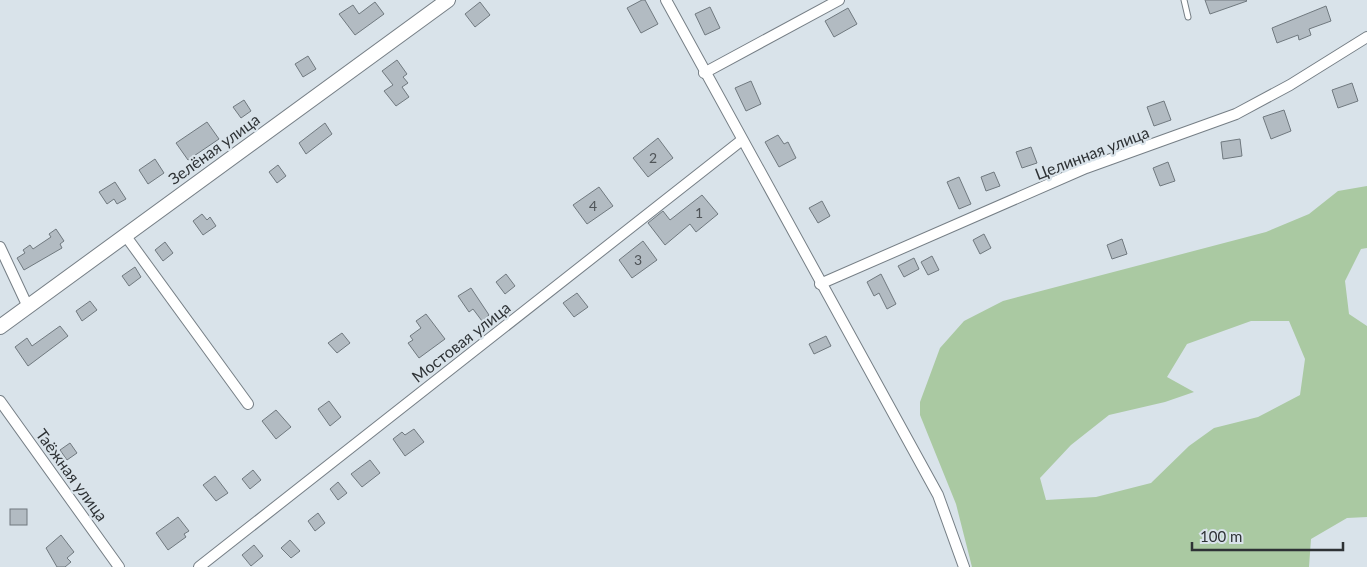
<svg xmlns="http://www.w3.org/2000/svg" width="1367" height="567" font-family="Lato,sans-serif">
<style>
.green{fill:#aac9a2;fill-rule:evenodd}
.building{fill:#b2bbc2;stroke:#70797f}
.lines{fill:none;stroke-linecap:round;stroke-linejoin:round}
.service-casing{stroke:#767f86;stroke-width:7}
.minor-casing{stroke:#767f86;stroke-width:12}
.secondary-casing{stroke:#767f86;stroke-width:16}
.service{stroke:#fff;stroke-width:5}
.minor{stroke:#fff;stroke-width:10}
.secondary{stroke:#fff;stroke-width:14}
.labels{text-anchor:middle;stroke-width:4.5;stroke-linejoin:round;paint-order:stroke}
.number-label{font-size:14px;fill:#4f5458}
.street-label{font-size:16px;fill:#2e3235;stroke:#d9e3ea}
</style>
<rect width="100%" height="100%" fill="#d9e3ea"/>
<path class="green" d="M 1367,186 L 1367,248 L 1361,249 L 1345,281 L 1349,314 L 1367,326 L 1367,517 L 1347,518 L 1311,539 L 1309,567 L 972,567 L 956,504 L 920,415 L 920,402 L 940,348 L 964,321 L 1003,301 L 1266,232 L 1309,214 L 1338,191 ZM 1251,321 L 1289,321 L 1305,359 L 1300,395 L 1258,417 L 1214,428 L 1189,446 L 1151,483 L 1096,497 L 1046,500 L 1040,478 L 1071,445 L 1109,415 L 1165,402 L 1194,392 L 1167,377 L 1187,344 Z"/>
<g class="building">
<path d="M 642,0 L 645,0 L 658,24 L 641,33 L 627,8 Z"/>
<path d="M 1205,0 L 1246,0 L 1247,1 L 1210,14 Z"/>
<path d="M 375,2 L 384,14 L 355,35 L 339,14 L 353,5 L 359,14 Z"/>
<path d="M 480,2 L 490,15 L 475,27 L 465,14 Z"/>
<path d="M 1326,6 L 1331,21 L 1309,29 L 1311,35 L 1299,40 L 1298,35 L 1277,43 L 1272,28 Z"/>
<path d="M 710,7 L 720,28 L 705,35 L 695,14 Z"/>
<path d="M 848,8 L 857,24 L 834,37 L 825,21 Z"/>
<path d="M 308,56 L 316,69 L 303,77 L 295,64 Z"/>
<path d="M 397,60 L 407,74 L 403,77 L 408,83 L 402,87 L 409,97 L 396,106 L 384,91 L 393,85 L 382,71 Z"/>
<path d="M 751,81 L 761,104 L 746,111 L 735,88 Z"/>
<path d="M 1352,83 L 1358,101 L 1338,108 L 1332,90 Z"/>
<path d="M 244,100 L 251,111 L 241,118 L 233,107 Z"/>
<path d="M 1164,101 L 1171,120 L 1154,126 L 1147,107 Z"/>
<path d="M 1284,110 L 1291,131 L 1271,139 L 1263,117 Z"/>
<path d="M 207,122 L 219,139 L 188,160 L 176,143 Z"/>
<path d="M 325,123 L 332,134 L 306,154 L 299,143 Z"/>
<path d="M 778,135 L 784,144 L 788,142 L 796,158 L 779,167 L 765,142 Z"/>
<path d="M 658,138 L 673,158 L 648,177 L 633,158 Z"/>
<path d="M 1240,139 L 1242,156 L 1223,159 L 1221,142 Z"/>
<path d="M 1031,147 L 1037,163 L 1022,168 L 1016,152 Z"/>
<path d="M 155,159 L 164,173 L 148,184 L 139,170 Z"/>
<path d="M 1168,162 L 1175,181 L 1160,186 L 1153,168 Z"/>
<path d="M 278,165 L 286,176 L 277,183 L 269,172 Z"/>
<path d="M 994,172 L 1000,186 L 986,191 L 981,177 Z"/>
<path d="M 959,177 L 971,204 L 959,209 L 947,182 Z"/>
<path d="M 115,182 L 126,199 L 117,204 L 114,199 L 107,204 L 99,192 Z"/>
<path d="M 599,187 L 613,206 L 587,224 L 573,205 Z"/>
<path d="M 702,195 L 718,214 L 696,232 L 690,224 L 665,245 L 648,223 L 663,211 L 670,220 Z"/>
<path d="M 822,201 L 830,216 L 818,223 L 809,208 Z"/>
<path d="M 202,214 L 207,220 L 210,217 L 216,226 L 203,235 L 193,221 Z"/>
<path d="M 56,229 L 64,241 L 60,244 L 62,248 L 24,270 L 17,258 L 25,253 L 23,250 L 30,245 L 33,249 L 51,237 L 49,234 Z"/>
<path d="M 984,234 L 991,248 L 980,254 L 973,240 Z"/>
<path d="M 1122,239 L 1127,254 L 1112,259 L 1107,245 Z"/>
<path d="M 643,241 L 657,260 L 632,278 L 619,260 Z"/>
<path d="M 165,242 L 173,253 L 163,261 L 155,250 Z"/>
<path d="M 932,256 L 939,270 L 928,275 L 921,262 Z"/>
<path d="M 914,258 L 919,269 L 904,277 L 898,266 Z"/>
<path d="M 135,267 L 141,277 L 129,286 L 122,276 Z"/>
<path d="M 506,274 L 515,286 L 505,294 L 496,282 Z"/>
<path d="M 881,274 L 896,304 L 887,309 L 879,293 L 874,296 L 867,282 Z"/>
<path d="M 471,288 L 489,315 L 482,321 L 473,309 L 469,312 L 458,296 Z"/>
<path d="M 577,293 L 588,307 L 574,317 L 563,303 Z"/>
<path d="M 90,301 L 97,310 L 82,321 L 76,311 Z"/>
<path d="M 426,314 L 445,339 L 419,358 L 408,343 L 413,340 L 410,336 L 421,328 L 416,321 Z"/>
<path d="M 60,326 L 68,336 L 28,366 L 15,347 L 27,338 L 32,346 Z"/>
<path d="M 342,333 L 350,343 L 337,353 L 328,343 Z"/>
<path d="M 826,336 L 831,346 L 814,354 L 809,344 Z"/>
<path d="M 329,401 L 341,417 L 330,426 L 318,409 Z"/>
<path d="M 276,410 L 291,427 L 276,439 L 262,421 Z"/>
<path d="M 414,429 L 424,442 L 405,456 L 393,439 L 402,432 L 405,435 Z"/>
<path d="M 70,443 L 77,453 L 67,460 L 60,450 Z"/>
<path d="M 370,460 L 380,473 L 362,487 L 351,474 Z"/>
<path d="M 253,470 L 261,480 L 250,489 L 242,479 Z"/>
<path d="M 215,476 L 228,493 L 216,501 L 203,485 Z"/>
<path d="M 338,482 L 347,493 L 338,500 L 330,489 Z"/>
<rect x="10" y="509" width="17" height="16"/>
<path d="M 318,513 L 325,523 L 315,531 L 308,521 Z"/>
<path d="M 178,517 L 189,531 L 184,534 L 186,537 L 168,550 L 156,533 Z"/>
<path d="M 61,535 L 74,552 L 67,558 L 71,562 L 65,567 L 57,567 L 46,548 Z"/>
<path d="M 290,540 L 300,551 L 291,558 L 281,548 Z"/>
<path d="M 254,545 L 263,556 L 251,566 L 242,555 Z"/>
</g>
<g class="lines">
<defs>
<path id="service" d="M 1184,0 L 1188,17"/>
<g id="minor">
<path d="M 666,0 L 938,495 L 964,567"/>
<path d="M 704,73 L 839,0"/>
<path d="M 125,235 L 248,404"/>
<path d="M 0,247 L 28,307"/>
<path d="M 820,284 L 1086,168 L 1236,114 L 1290,85 L 1367,37"/>
<path d="M 0,401 L 119,567"/>
<path d="M 199,567 L 742,140"/>
</g>
<path id="secondary" d="M 0,327 L 448,0"/>
</defs>
<use href="#service" class="service-casing"/>
<use href="#minor" class="minor-casing"/>
<use href="#secondary" class="secondary-casing"/>
<use href="#service" class="service"/>
<use href="#minor" class="minor"/>
<use href="#secondary" class="secondary"/>
</g>
<g class="labels">
<g class="number-label">
<text x="653" y="163">2</text>
<text x="593" y="211">4</text>
<text x="699" y="218">1</text>
<text x="638" y="265">3</text>
</g>
<g class="street-label">
<text transform="translate(214 149) rotate(-36)" y="6">Зелёная улица</text>
<text transform="translate(1092 153) rotate(-21)" y="6">Целинная улица</text>
<text transform="translate(461 342) rotate(-38)" y="6">Мостовая улица</text>
<text transform="translate(72 475) rotate(54)" y="6">Таёжная улица</text>
</g>
</g>
<path d="M1192 542v8h151v-8" fill="none" stroke="#2e3235" stroke-width="2.5"/>
<text x="1200" y="542" font-size="15" fill="#2e3235" stroke="#d9e3ea" stroke-width="4" paint-order="stroke">100 m</text>
</svg>
